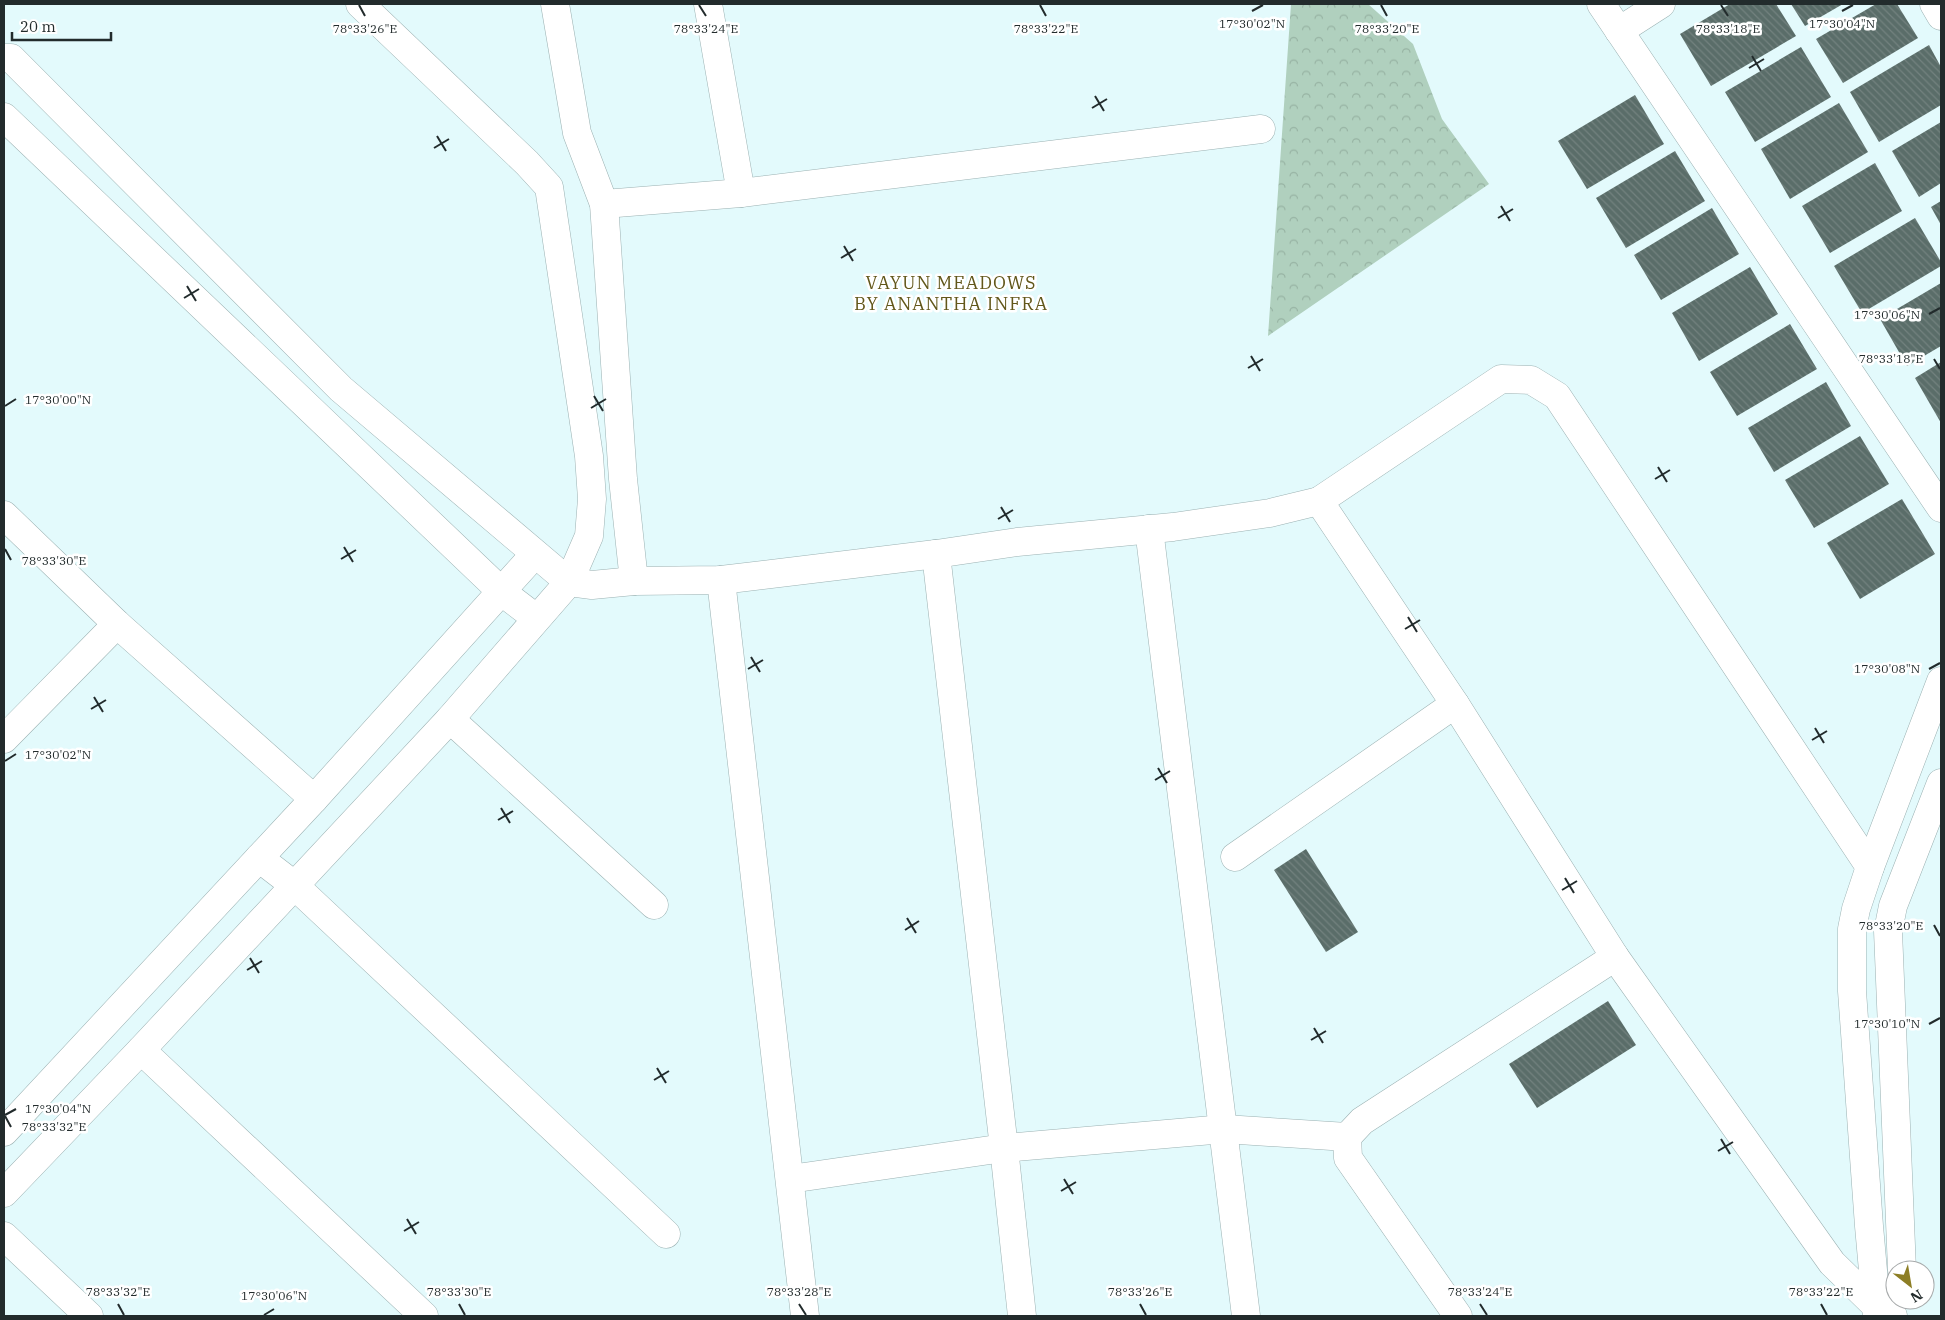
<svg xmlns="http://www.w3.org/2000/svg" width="1945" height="1320" font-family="'IBM Plex Serif',serif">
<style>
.park{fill:url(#park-crowns)}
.building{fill:url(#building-back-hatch)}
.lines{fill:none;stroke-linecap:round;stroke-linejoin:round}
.minor-casing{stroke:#9bb1b2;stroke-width:29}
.minor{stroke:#fff;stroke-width:28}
.ticks{fill:none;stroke:#222b2c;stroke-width:2}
.labels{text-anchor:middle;stroke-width:5;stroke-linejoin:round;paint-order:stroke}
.neighbourhood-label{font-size:18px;letter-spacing:1px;fill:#61571a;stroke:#fff}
.ticks-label{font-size:12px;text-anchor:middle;fill:#222b2c;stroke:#fff;stroke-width:5;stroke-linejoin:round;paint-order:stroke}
</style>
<defs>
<pattern id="park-crowns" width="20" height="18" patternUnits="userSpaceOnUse" patternTransform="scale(1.25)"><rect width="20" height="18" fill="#b0d0be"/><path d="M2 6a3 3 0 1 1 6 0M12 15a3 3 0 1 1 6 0" fill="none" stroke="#97b3a3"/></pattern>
<pattern id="building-back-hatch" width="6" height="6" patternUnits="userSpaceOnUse" patternTransform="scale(1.25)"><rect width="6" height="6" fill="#5a6d69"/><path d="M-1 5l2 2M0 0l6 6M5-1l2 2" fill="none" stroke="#73827f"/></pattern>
</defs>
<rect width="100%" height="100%" fill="#e3fafc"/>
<path class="park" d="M 1291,4 L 1368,4 L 1413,44 L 1442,119 L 1489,184 L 1268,336 Z"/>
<g class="building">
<path d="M 1730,4 L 1776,4 L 1796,36 L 1711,86 L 1680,34 Z"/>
<path d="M 1791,4 L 1843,4 L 1805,26 Z"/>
<path d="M 1876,4 L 1897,4 L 1918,38 L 1843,83 L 1816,39 Z"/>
<path d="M 1929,45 L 1941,67 L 1941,105 L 1879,142 L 1850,92 Z"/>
<path d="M 1801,47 L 1831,97 L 1755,142 L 1725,92 Z"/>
<path d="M 1635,95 L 1664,144 L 1587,189 L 1558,141 Z"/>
<path d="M 1839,103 L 1868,152 L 1790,199 L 1761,149 Z"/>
<path d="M 1941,122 L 1941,183 L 1919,197 L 1892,151 Z"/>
<path d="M 1675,151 L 1705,201 L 1626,248 L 1596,198 Z"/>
<path d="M 1875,163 L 1902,211 L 1830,253 L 1802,206 Z"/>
<path d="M 1941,201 L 1941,225 L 1931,207 Z"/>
<path d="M 1712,208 L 1739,254 L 1661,300 L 1634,255 Z"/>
<path d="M 1915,218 L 1941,262 L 1941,266 L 1862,313 L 1834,266 Z"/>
<path d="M 1750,267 L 1778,314 L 1699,361 L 1672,313 Z"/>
<path d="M 1941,283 L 1941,346 L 1907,366 L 1880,319 Z"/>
<path d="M 1790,324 L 1817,369 L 1737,416 L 1710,372 Z"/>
<path d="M 1941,362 L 1941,423 L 1915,378 Z"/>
<path d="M 1826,382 L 1851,426 L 1774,472 L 1748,428 Z"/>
<path d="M 1860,436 L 1889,484 L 1814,528 L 1785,480 Z"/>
<path d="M 1902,499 L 1935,554 L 1860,599 L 1827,543 Z"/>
<path d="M 1306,849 L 1358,932 L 1326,952 L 1274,870 Z"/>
<path d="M 1608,1001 L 1636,1045 L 1537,1108 L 1509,1064 Z"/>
</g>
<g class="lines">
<defs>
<g id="minor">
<path d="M 555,4 L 577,133 L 604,204 L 623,479 L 634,581"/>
<path d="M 708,4 L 741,193"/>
<path d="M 1601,4 L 1941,508"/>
<path d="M 1934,4 L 1941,16"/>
<path d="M 1619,31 L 1661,4"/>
<path d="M 4,58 L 11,58 L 341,389 L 569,582 L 592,585 L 634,581 L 721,580 L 936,554 L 1017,542 L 1173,527 L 1270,513 L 1319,501"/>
<path d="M 4,117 L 502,592 L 536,618"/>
<path d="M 604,204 L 741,193 L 1261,129"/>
<path d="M 4,515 L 117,624 L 314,799"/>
<path d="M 1149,529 L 1246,1316"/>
<path d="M 936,554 L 1004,1148 L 1022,1316"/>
<path d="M 721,580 L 805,1316"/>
<path d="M 450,719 L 654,905"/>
<path d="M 4,739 L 117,624"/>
<path d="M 1235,857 L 1455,704"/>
<path d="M 259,858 L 294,885 L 666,1234"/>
<path d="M 1870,867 L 1557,396 L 1531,380 L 1501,379 L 1319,501 L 1455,704 L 1615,957 L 1832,1263 L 1877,1307 L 1893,1316"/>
<path d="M 141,1050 L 424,1316"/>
<path d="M 4,1132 L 314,799 L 535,554"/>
<path d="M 1347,1137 L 1348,1158 L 1458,1316"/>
<path d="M 790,1179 L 1004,1148 L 1224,1129 L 1347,1137 L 1362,1121 L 1615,957"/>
<path d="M 4,1193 L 141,1050 L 450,719 L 569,582 L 589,536 L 592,499 L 589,456 L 549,187 L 527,163 L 360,4"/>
<path d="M 4,1236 L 89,1316"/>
<path d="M 1902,1270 L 1888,931 L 1893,906 L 1941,783"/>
<path d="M 1877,1315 L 1869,1226 L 1852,991 L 1852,929 L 1856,909 L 1870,867 L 1941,681"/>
</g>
</defs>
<use href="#minor" class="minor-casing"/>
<use href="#minor" class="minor"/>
</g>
<path class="ticks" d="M 359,5 L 365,16M 699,5 L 706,16M 1040,5 L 1046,16M 1381,5 L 1387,16M 1721,5 L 1728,16M 1252,11 L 1263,5M 1842,11 L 1853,5M 1752,56 L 1761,71M 1749,68 L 1764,59M 1095,96 L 1104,111M 1092,108 L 1107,99M 437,136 L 446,151M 434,148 L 449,139M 1501,206 L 1510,221M 1498,218 L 1513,209M 844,246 L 853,261M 841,258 L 856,249M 187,286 L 196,301M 184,298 L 199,289M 1929,314 L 1940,308M 1251,356 L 1260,371M 1934,359 L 1940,369M 1248,368 L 1263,359M 594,396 L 603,411M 5,406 L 16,399M 591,408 L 606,399M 1658,467 L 1667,482M 1655,479 L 1670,470M 1001,507 L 1010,522M 998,519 L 1013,510M 344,547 L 353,562M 5,549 L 11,560M 341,559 L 356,550M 1408,617 L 1417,632M 1405,629 L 1420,620M 751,657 L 760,672M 748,669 L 763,660M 1929,669 L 1940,663M 94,697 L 103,712M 91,709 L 106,700M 1815,728 L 1824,743M 1812,740 L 1827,731M 5,761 L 16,754M 1158,768 L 1167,783M 1155,780 L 1170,771M 501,808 L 510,823M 498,820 L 513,811M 1565,878 L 1574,893M 1562,890 L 1577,881M 907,918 L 916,933M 1934,925 L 1940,936M 905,930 L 919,921M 250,958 L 259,973M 247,970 L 262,961M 1929,1024 L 1940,1018M 1314,1028 L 1323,1043M 1311,1040 L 1326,1031M 657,1068 L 666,1083M 654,1080 L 669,1071M 5,1115 L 16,1109M 5,1116 L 11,1127M 1721,1139 L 1730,1154M 1718,1151 L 1733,1142M 1064,1179 L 1073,1194M 1061,1191 L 1076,1182M 407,1219 L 416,1234M 404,1231 L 419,1222M 118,1304 L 124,1315M 459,1304 L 465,1315M 799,1304 L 806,1315M 1140,1304 L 1146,1315M 1480,1304 L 1487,1315M 1821,1304 L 1827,1315M 264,1315 L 274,1309"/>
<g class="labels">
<g class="neighbourhood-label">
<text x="951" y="289">VAYUN MEADOWS<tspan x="951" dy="21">BY ANANTHA INFRA</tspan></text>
</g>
</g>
<g class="ticks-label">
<text x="1252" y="28">17°30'02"N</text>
<text x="1842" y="28">17°30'04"N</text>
<text x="365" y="33">78°33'26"E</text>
<text x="706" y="33">78°33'24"E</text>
<text x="1046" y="33">78°33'22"E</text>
<text x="1387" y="33">78°33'20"E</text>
<text x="1728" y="33">78°33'18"E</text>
<text x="1887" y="319">17°30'06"N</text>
<text x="1891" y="363">78°33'18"E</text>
<text x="58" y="404">17°30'00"N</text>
<text x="54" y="565">78°33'30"E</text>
<text x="1887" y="673">17°30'08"N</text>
<text x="58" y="759">17°30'02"N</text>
<text x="1891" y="930">78°33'20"E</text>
<text x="1887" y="1028">17°30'10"N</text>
<text x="58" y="1113">17°30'04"N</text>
<text x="54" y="1131">78°33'32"E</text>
<text x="118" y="1296">78°33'32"E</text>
<text x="459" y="1296">78°33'30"E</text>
<text x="799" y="1296">78°33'28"E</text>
<text x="1140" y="1296">78°33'26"E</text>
<text x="1480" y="1296">78°33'24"E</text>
<text x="1821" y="1296">78°33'22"E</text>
<text x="274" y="1300">17°30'06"N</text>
</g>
<rect width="1945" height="1320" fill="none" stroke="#222b2c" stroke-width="10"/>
<g transform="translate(1910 1285) rotate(149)"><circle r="24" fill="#ffffff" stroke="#a7aaab"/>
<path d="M0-4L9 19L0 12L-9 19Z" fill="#8d7e25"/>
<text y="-8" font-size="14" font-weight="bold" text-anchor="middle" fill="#222b2c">N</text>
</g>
<path d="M12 32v8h99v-8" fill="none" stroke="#222b2c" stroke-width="2.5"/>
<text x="20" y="32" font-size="15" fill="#222b2c" stroke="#ffffff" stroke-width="4" paint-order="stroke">20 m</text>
</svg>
